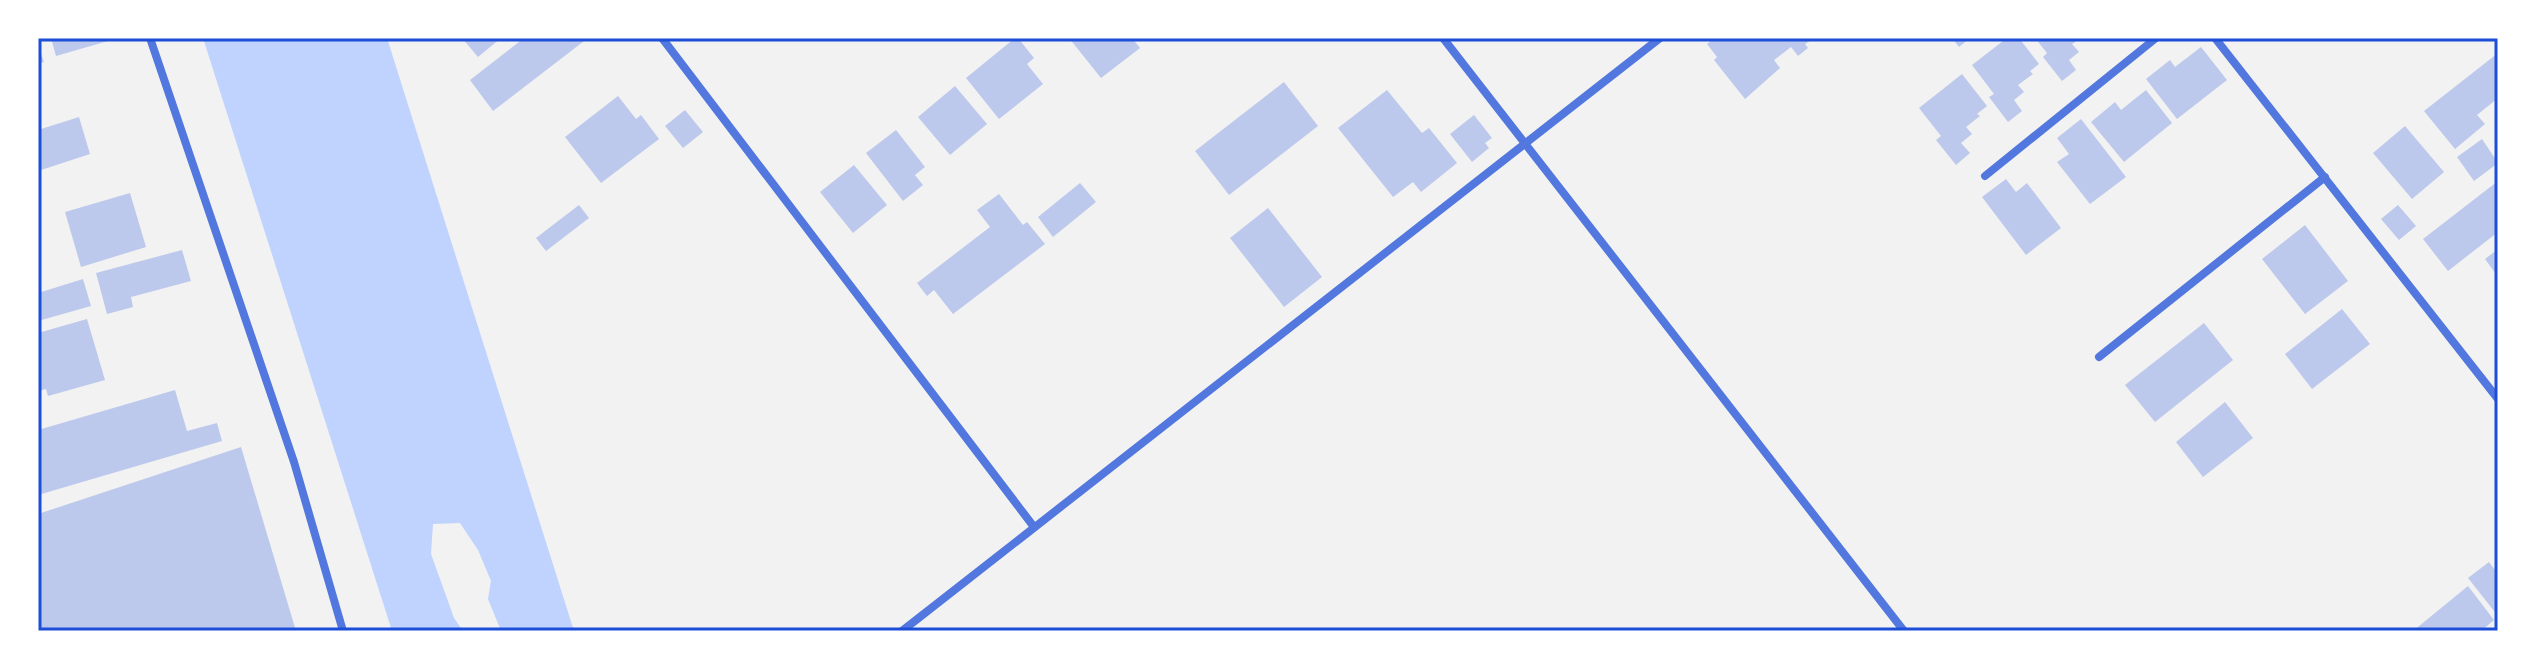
<svg xmlns="http://www.w3.org/2000/svg" width="2536" height="669" font-family="'IBM Plex Sans',sans-serif">
<style>
.water{fill:#bfd3fe;fill-rule:evenodd}
.lines{fill:none;stroke-linecap:round;stroke-linejoin:round}
.river{stroke:#bfd3fe;stroke-width:64}
.building{fill:#bdc9ec}
.minor{stroke:#5277de;stroke-width:8}
.neatline{fill:none;stroke:#1d4ed8;stroke-width:3}
</style>
<rect width="100%" height="100%" fill="#f2f2f2"/>
<path class="water" d="M 203,38 L 387,38 L 574,631 L 501,631 L 488,599 L 491,581 L 478,550 L 460,523 L 433,524 L 431,554 L 454,618 L 463,631 L 392,631 ZM 334,81 L 356,107 L 379,150 L 419,248 L 416,278 L 411,284 L 393,271 L 373,214 L 353,181 L 339,140 L 327,86 Z"/>
<g class="lines">
<path class="river" d="M 325,38 L 429,362"/>
</g>
<g class="building">
<path d="M 51,38 L 115,38 L 115,39 L 56,56 Z"/>
<path d="M 462,38 L 501,38 L 478,57 Z"/>
<path d="M 524,38 L 588,38 L 493,111 L 470,80 Z"/>
<path d="M 1015,38 L 1018,38 L 1034,58 L 1027,64 L 1043,84 L 999,119 L 966,78 Z"/>
<path d="M 1069,38 L 1132,38 L 1140,48 L 1101,78 Z"/>
<path d="M 1714,38 L 1810,38 L 1811,40 L 1805,44 L 1808,48 L 1798,56 L 1791,47 L 1774,60 L 1780,68 L 1745,99 L 1714,60 L 1717,57 L 1707,44 Z"/>
<path d="M 1952,38 L 1970,38 L 1959,47 Z"/>
<path d="M 2007,38 L 2019,38 L 2039,64 L 2030,71 L 2033,74 L 2018,85 L 2024,92 L 2014,100 L 2022,111 L 2008,122 L 1989,97 L 1994,94 L 1972,65 Z"/>
<path d="M 2035,38 L 2081,38 L 2072,44 L 2079,52 L 2069,60 L 2076,70 L 2062,81 L 2043,57 L 2047,53 Z"/>
<path d="M 38,45 L 44,62 L 38,64 Z"/>
<path d="M 2201,47 L 2227,80 L 2177,119 L 2146,79 L 2170,60 L 2175,67 Z"/>
<path d="M 2498,53 L 2498,98 L 2477,115 L 2485,124 L 2455,149 L 2424,111 Z"/>
<path d="M 1962,74 L 1987,106 L 1977,114 L 1980,116 L 1966,127 L 1972,134 L 1961,143 L 1970,153 L 1956,165 L 1936,140 L 1941,136 L 1919,108 Z"/>
<path d="M 1284,82 L 1318,126 L 1229,195 L 1195,151 Z"/>
<path d="M 955,86 L 987,124 L 950,155 L 918,117 Z"/>
<path d="M 1387,90 L 1422,133 L 1429,128 L 1457,163 L 1421,192 L 1413,182 L 1393,197 L 1338,128 Z"/>
<path d="M 2146,90 L 2172,123 L 2124,162 L 2091,122 L 2115,102 L 2121,110 Z"/>
<path d="M 618,96 L 636,119 L 641,115 L 659,139 L 601,183 L 565,137 Z"/>
<path d="M 685,110 L 703,132 L 683,148 L 665,126 Z"/>
<path d="M 1474,115 L 1492,138 L 1485,143 L 1489,148 L 1472,162 L 1450,134 Z"/>
<path d="M 79,117 L 90,154 L 38,171 L 38,130 Z"/>
<path d="M 2081,119 L 2126,177 L 2090,204 L 2057,162 L 2069,154 L 2057,138 Z"/>
<path d="M 2405,126 L 2444,172 L 2412,199 L 2373,153 Z"/>
<path d="M 896,130 L 925,167 L 915,175 L 923,185 L 903,201 L 866,153 Z"/>
<path d="M 2482,139 L 2498,163 L 2474,181 L 2457,157 Z"/>
<path d="M 854,165 L 887,205 L 853,233 L 820,192 Z"/>
<path d="M 2006,179 L 2016,192 L 2027,183 L 2061,228 L 2026,255 L 1982,197 Z"/>
<path d="M 2498,181 L 2498,232 L 2448,271 L 2423,239 Z"/>
<path d="M 1080,183 L 1096,202 L 1053,237 L 1038,217 Z"/>
<path d="M 130,193 L 146,247 L 81,267 L 65,212 Z"/>
<path d="M 999,194 L 1023,225 L 1027,222 L 1045,244 L 953,314 L 934,290 L 927,296 L 917,283 L 990,227 L 977,210 Z"/>
<path d="M 579,205 L 589,218 L 546,251 L 536,238 Z"/>
<path d="M 2398,205 L 2416,226 L 2399,240 L 2381,219 Z"/>
<path d="M 1268,208 L 1322,277 L 1284,307 L 1230,238 Z"/>
<path d="M 2305,225 L 2348,281 L 2305,314 L 2262,259 Z"/>
<path d="M 2498,249 L 2498,277 L 2485,259 Z"/>
<path d="M 182,250 L 191,281 L 131,297 L 133,307 L 107,314 L 96,273 Z"/>
<path d="M 83,279 L 91,306 L 38,321 L 38,293 Z"/>
<path d="M 2342,309 L 2370,344 L 2312,389 L 2285,354 Z"/>
<path d="M 87,319 L 105,380 L 48,396 L 46,389 L 38,391 L 38,333 Z"/>
<path d="M 2204,323 L 2233,360 L 2155,422 L 2125,385 Z"/>
<path d="M 175,390 L 187,431 L 217,423 L 222,441 L 38,495 L 38,430 Z"/>
<path d="M 2225,402 L 2253,438 L 2203,477 L 2176,442 Z"/>
<path d="M 241,447 L 296,631 L 38,631 L 38,514 Z"/>
<path d="M 2489,562 L 2498,574 L 2498,616 L 2468,578 Z"/>
<path d="M 2468,586 L 2494,620 L 2481,631 L 2413,631 Z"/>
</g>
<g class="lines">
<g class="minor">
<path d="M 150,38 L 294,462 L 343,631"/>
<path d="M 662,38 L 1034,527"/>
<path d="M 1443,38 L 1904,631"/>
<path d="M 2215,38 L 2498,399"/>
<path d="M 1985,176 L 2156,38"/>
<path d="M 2099,357 L 2325,177"/>
<path d="M 902,631 L 1660,38"/>
</g>
</g>
<rect width="2536" height="669" fill="none" stroke="#ffffff" stroke-width="80"/>
<rect x="40" y="40" width="2456" height="589" class="neatline"/>
</svg>
